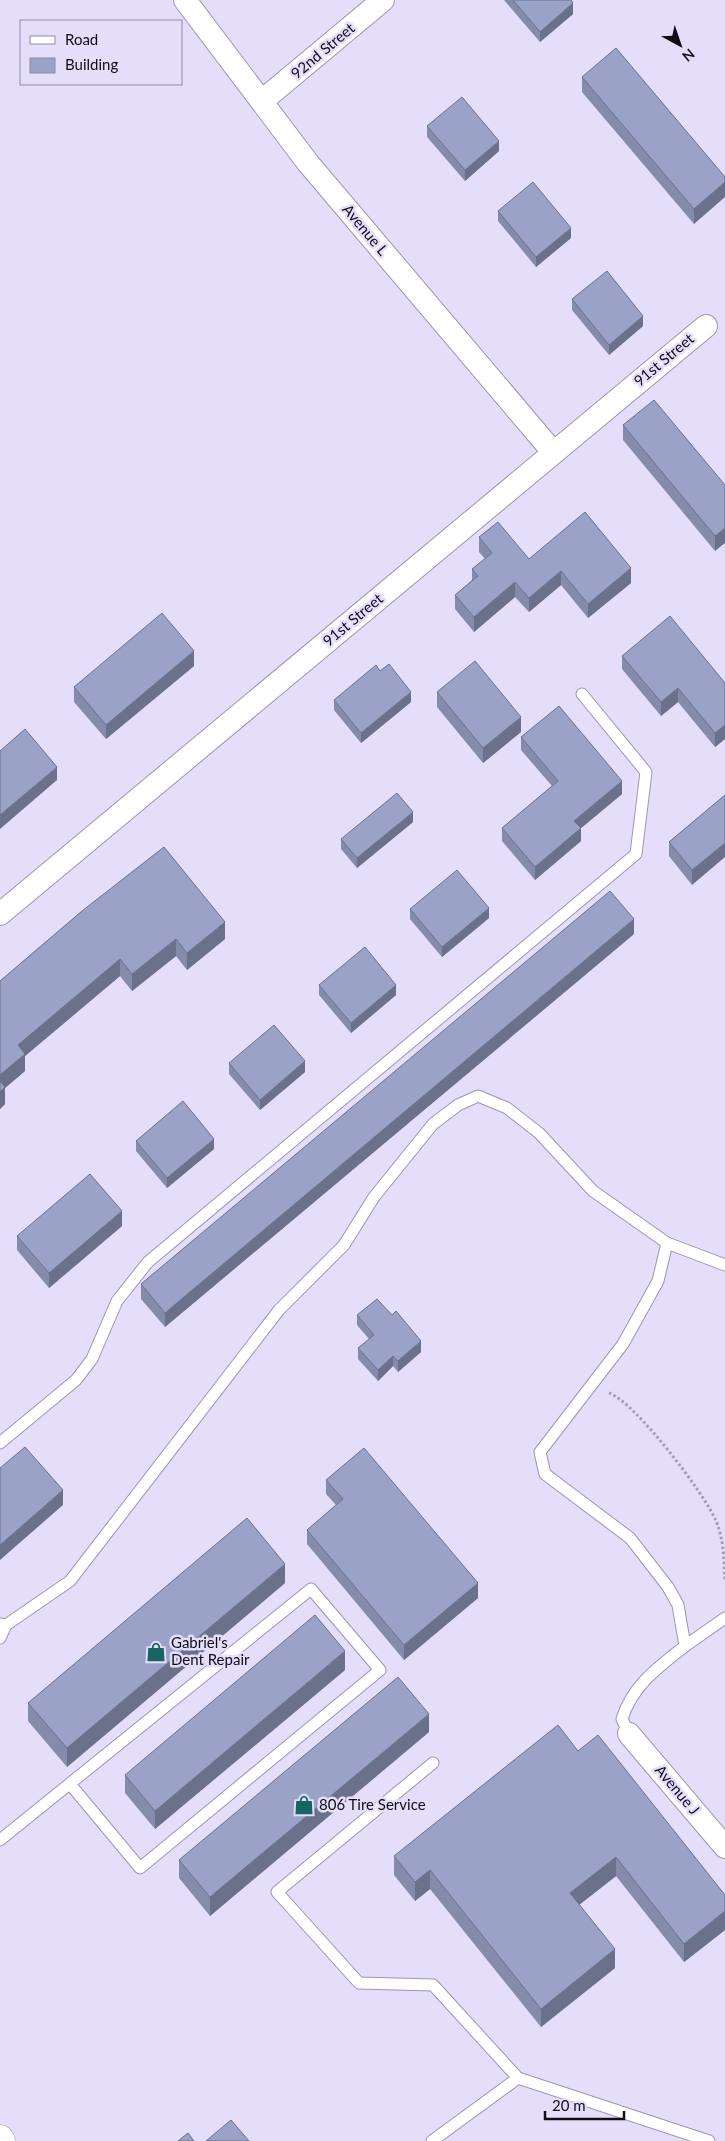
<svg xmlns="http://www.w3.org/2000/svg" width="725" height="2141" font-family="Lato,sans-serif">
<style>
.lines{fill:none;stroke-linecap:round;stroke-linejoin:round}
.lane-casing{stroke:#9c95b0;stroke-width:13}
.street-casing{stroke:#9c95b0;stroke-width:24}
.secondary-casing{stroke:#9c95b0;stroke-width:29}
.path{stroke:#a29db4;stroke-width:3;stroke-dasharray:2.5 2.5;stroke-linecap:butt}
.lane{stroke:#fff;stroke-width:11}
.street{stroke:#fff;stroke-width:22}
.secondary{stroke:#fff;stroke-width:28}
.wall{fill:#858bab}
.shaded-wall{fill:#6c718b}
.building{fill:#9ba2c7;stroke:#6c718b}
.labels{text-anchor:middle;stroke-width:5;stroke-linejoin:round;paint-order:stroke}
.street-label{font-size:15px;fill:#100d17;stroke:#e5defb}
.poi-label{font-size:15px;fill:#100d17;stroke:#e5defb;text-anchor:start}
</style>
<rect width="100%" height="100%" fill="#e5defb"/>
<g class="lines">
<defs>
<g id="lane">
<path d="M 667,1243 L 725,1265"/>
<path d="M 0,1443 L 76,1380 L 92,1359 L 117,1301 L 148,1262 L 636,854 L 646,772 L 582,694"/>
<path d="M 0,1624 L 6,1625 L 70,1581 L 279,1310 L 344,1245 L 374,1197 L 433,1124 L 458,1105 L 478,1096 L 507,1108 L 539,1133 L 593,1191 L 667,1243 L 658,1281 L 623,1344 L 540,1452 L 545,1474 L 630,1538 L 668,1587 L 678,1605 L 685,1646 C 658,1667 632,1686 622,1719 L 629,1734"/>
<path d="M 0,1638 L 6,1625"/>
<path d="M 685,1646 L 725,1618"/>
<path d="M 433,1763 L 277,1892 L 359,1983 L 433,1985 L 518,2078"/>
<path d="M 0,1840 L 311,1589 L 380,1670 L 140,1868 L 70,1784"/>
<path d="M 432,2141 L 518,2078 L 709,2141"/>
</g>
<g id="street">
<path d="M 185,0 L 308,163 L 553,452"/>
<path d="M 262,101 L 383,0"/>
<path d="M 0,914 L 706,326"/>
<path d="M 629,1734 L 725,1847"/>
</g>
<path id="secondary" d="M 0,2139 L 1,2141"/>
</defs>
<use href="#lane" class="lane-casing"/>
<use href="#street" class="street-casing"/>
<use href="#secondary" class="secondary-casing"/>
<path class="path" d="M 609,1393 C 635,1402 705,1494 716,1521 C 724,1539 724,1561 725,1581"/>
<use href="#lane" class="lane"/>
<use href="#street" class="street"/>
<use href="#secondary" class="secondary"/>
</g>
<g class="wall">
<path d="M 504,0 L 571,0 L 573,14 L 540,42 Z"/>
<path d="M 582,77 L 725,177 L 694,224 L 582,92 Z"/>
<path d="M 427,126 L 499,151 L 465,181 L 427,137 Z"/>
<path d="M 498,211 L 571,238 L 536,267 L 498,221 Z"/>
<path d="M 572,299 L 643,326 L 609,355 L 572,310 Z"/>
<path d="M 623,425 L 725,485 L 715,551 L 623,440 Z"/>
<path d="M 479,537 L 529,559 L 631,583 L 588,618 L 561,585 L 529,612 L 515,597 L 474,632 L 455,609 L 455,595 L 472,580 L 472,569 L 485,559 L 479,552 Z"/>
<path d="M 622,656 L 725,683 L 725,739 L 715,747 L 678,702 L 661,716 L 622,669 Z"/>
<path d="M 194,666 L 106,739 L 74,702 L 74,687 Z"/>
<path d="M 380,671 L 411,702 L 361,743 L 334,710 L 334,700 Z"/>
<path d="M 437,692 L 521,732 L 483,763 L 437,707 Z"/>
<path d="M 521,737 L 622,794 L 581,828 L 581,841 L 535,880 L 502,841 L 502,828 L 552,786 L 521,750 Z"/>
<path d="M 725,795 L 692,885 L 669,856 L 669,842 Z"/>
<path d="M 413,822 L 357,868 L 341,849 L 341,839 Z"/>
<path d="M 410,909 L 489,918 L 442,957 L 410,919 Z"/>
<path d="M 82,911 L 225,939 L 187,970 L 176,956 L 132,991 L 120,976 L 25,1056 L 25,1071 L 5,1088 L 5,1104 L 0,1109 L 0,981 Z"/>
<path d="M 634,934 L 165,1327 L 141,1299 L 141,1284 Z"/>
<path d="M 319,985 L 396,995 L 351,1033 L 319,995 Z"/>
<path d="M 229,1063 L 305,1072 L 260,1110 L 229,1074 Z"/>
<path d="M 136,1141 L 214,1149 L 167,1188 L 136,1151 Z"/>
<path d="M 122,1226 L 49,1288 L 17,1250 L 17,1236 Z"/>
<path d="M 357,1315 L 421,1352 L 398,1372 L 393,1366 L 378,1381 L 358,1359 L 358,1348 L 369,1339 L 357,1325 Z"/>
<path d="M 326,1480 L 478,1598 L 404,1660 L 307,1544 L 307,1530 L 336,1505 L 326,1494 Z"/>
<path d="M 285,1583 L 67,1767 L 28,1721 L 28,1703 Z"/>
<path d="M 345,1670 L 155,1829 L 125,1793 L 125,1775 Z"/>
<path d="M 429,1732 L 210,1916 L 179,1878 L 179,1860 Z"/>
<path d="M 578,1751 L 725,1895 L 725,1930 L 684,1962 L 616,1876 L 579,1905 L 615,1968 L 541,2027 L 430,1889 L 415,1901 L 394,1875 L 394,1856 Z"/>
</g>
<g class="shaded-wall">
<path d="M 573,3 L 573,14 L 540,42 L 540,32 Z"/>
<path d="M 499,141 L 499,151 L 465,181 L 465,170 Z"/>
<path d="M 725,182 L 725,197 L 694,224 L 694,209 Z"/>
<path d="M 571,228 L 571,238 L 536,267 L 536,257 Z"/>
<path d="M 643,316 L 643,326 L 609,355 L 609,345 Z"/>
<path d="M 725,528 L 725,543 L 715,551 L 715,536 Z"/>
<path d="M 631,568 L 631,583 L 588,618 L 588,604 Z"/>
<path d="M 561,571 L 561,585 L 529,612 L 529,598 Z"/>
<path d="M 515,582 L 515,597 L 474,632 L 474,617 Z"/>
<path d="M 194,651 L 194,666 L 106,739 L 106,725 Z"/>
<path d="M 678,688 L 678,702 L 661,716 L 661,702 Z"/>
<path d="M 411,692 L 411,702 L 361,743 L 361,733 Z"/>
<path d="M 521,717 L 521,732 L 483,763 L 483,748 Z"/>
<path d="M 725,725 L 725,739 L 715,747 L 715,733 Z"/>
<path d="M 57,767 L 57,780 L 0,829 L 0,815 Z"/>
<path d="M 622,781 L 622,794 L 574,834 L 574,821 Z"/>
<path d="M 413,812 L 413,822 L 357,868 L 357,858 Z"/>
<path d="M 581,828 L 581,841 L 535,880 L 535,867 Z"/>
<path d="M 725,843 L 725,857 L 692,885 L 692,870 Z"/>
<path d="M 489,908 L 489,918 L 442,957 L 442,947 Z"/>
<path d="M 634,919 L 634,934 L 165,1327 L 165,1313 Z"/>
<path d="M 225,922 L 225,939 L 187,970 L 187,953 Z"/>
<path d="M 176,939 L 176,956 L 132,991 L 132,974 Z"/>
<path d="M 120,959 L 120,976 L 25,1056 L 25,1071 L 5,1088 L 5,1104 L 0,1109 L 0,1075 L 18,1045 Z"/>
<path d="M 396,985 L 396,995 L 351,1033 L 351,1023 Z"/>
<path d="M 305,1061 L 305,1072 L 260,1110 L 260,1100 Z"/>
<path d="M 214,1139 L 214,1149 L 167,1188 L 167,1178 Z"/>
<path d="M 122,1211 L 122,1226 L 49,1288 L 49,1273 Z"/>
<path d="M 421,1341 L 421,1352 L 398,1372 L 398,1361 Z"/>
<path d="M 393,1356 L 393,1366 L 378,1381 L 378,1370 Z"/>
<path d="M 63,1490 L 63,1505 L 0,1560 L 0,1545 Z"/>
<path d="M 285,1564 L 285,1583 L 67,1767 L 67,1748 Z"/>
<path d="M 478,1583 L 478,1598 L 404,1660 L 404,1645 Z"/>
<path d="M 345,1651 L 345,1670 L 155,1829 L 155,1811 Z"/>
<path d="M 429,1714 L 429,1732 L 210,1916 L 210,1897 Z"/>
<path d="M 616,1857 L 616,1876 L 570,1912 L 570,1893 Z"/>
<path d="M 430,1870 L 430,1889 L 415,1901 L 415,1882 Z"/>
<path d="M 725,1911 L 725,1930 L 684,1962 L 684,1944 Z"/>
<path d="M 615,1949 L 615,1968 L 541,2027 L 541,2009 Z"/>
</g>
<g class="building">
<path d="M 513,0 L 571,0 L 573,3 L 540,32 Z"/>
<path d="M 616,48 L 725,177 L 725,182 L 694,209 L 582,77 Z"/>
<path d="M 462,97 L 499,141 L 465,170 L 427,126 Z"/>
<path d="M 533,182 L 571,228 L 536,257 L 498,211 Z"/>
<path d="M 607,271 L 643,316 L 609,345 L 572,299 Z"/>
<path d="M 654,400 L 725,485 L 725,528 L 715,536 L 623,425 Z"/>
<path d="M 585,512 L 631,568 L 588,604 L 561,571 L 529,598 L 515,582 L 474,617 L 455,595 L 478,576 L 472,569 L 492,553 L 479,537 L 498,522 L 529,559 Z"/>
<path d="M 162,613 L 194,651 L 106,725 L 74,687 Z"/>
<path d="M 670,616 L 725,683 L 725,725 L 715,733 L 678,688 L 661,702 L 622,656 Z"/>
<path d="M 475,661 L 521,717 L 483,748 L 437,692 Z"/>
<path d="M 389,664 L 411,692 L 361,733 L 334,700 L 376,665 L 380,671 Z"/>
<path d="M 559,706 L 622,781 L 574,821 L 581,828 L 535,867 L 502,828 L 558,781 L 521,737 Z"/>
<path d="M 25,729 L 57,767 L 0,815 L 0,751 Z"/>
<path d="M 397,793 L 413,812 L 357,858 L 341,839 Z"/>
<path d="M 725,795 L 725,843 L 692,870 L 669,842 Z"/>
<path d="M 164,847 L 225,922 L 187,953 L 176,939 L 132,974 L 120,959 L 18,1045 L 25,1054 L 0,1075 L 0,981 L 82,911 Z"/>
<path d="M 457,870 L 489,908 L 442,947 L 410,909 Z"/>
<path d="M 610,891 L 634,919 L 165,1313 L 141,1284 Z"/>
<path d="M 365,947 L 396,985 L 351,1023 L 319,985 Z"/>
<path d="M 274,1025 L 305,1061 L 260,1100 L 229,1063 Z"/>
<path d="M 0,1081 L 5,1087 L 0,1092 Z"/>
<path d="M 183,1101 L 214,1139 L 167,1178 L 136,1141 Z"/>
<path d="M 90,1174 L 122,1211 L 49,1273 L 17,1236 Z"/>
<path d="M 377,1299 L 392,1315 L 396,1311 L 421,1341 L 398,1361 L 393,1356 L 378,1370 L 358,1348 L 374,1335 L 357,1315 Z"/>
<path d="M 25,1447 L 63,1490 L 0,1545 L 0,1468 Z"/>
<path d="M 364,1448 L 478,1583 L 404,1645 L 307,1530 L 343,1499 L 326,1480 Z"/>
<path d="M 247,1518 L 285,1564 L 67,1748 L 28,1703 Z"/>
<path d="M 315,1615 L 345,1651 L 155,1811 L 125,1775 Z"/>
<path d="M 398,1677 L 429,1714 L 210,1897 L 179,1860 Z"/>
<path d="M 558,1725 L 578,1751 L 598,1735 L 725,1895 L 725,1911 L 684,1944 L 616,1857 L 570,1893 L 615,1949 L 541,2009 L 430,1870 L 415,1882 L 394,1856 Z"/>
<path d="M 231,2120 L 249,2141 L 206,2141 Z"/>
<path d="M 188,2133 L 194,2141 L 178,2141 Z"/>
</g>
<defs>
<symbol id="shop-bare" viewBox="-9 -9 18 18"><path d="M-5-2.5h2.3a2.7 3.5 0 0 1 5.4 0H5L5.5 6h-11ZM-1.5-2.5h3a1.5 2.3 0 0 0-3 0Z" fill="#176563" stroke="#e5defb" stroke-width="2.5" paint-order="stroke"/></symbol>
</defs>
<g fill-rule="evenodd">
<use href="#shop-bare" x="142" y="1638" width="28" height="28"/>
<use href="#shop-bare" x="290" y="1791" width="28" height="28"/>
</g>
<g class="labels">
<g class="street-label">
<text transform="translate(323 51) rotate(-40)" y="5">92nd Street</text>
<text transform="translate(365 230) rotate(50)" y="5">Avenue L</text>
<text transform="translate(664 360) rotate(-40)" y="5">91st Street</text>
<text transform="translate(353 620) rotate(-40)" y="5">91st Street</text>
<text transform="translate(677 1790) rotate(50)" y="5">Avenue J</text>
</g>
<g class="poi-label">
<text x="171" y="1648">Gabriel's<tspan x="171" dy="17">Dent Repair</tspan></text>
<text x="319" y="1810">806 Tire Service</text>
</g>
</g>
<rect x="20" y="20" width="162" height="65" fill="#e5defb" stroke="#908aa0"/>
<rect x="30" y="36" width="25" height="8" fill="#ffffff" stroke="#908aa0"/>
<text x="65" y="45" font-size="15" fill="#100d17">Road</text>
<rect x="30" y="58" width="25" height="15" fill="#9ba2c7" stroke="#908aa0"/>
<text x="65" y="70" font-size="15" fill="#100d17">Building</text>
<g transform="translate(680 45) rotate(140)" stroke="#e5defb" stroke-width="4" paint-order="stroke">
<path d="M0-4L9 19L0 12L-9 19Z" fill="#100d17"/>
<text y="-8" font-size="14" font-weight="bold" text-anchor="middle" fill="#100d17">N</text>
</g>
<path d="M545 2111v8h79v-8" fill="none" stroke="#100d17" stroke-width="2.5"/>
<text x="552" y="2111" font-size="15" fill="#100d17" stroke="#e5defb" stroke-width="4" paint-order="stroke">20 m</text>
</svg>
